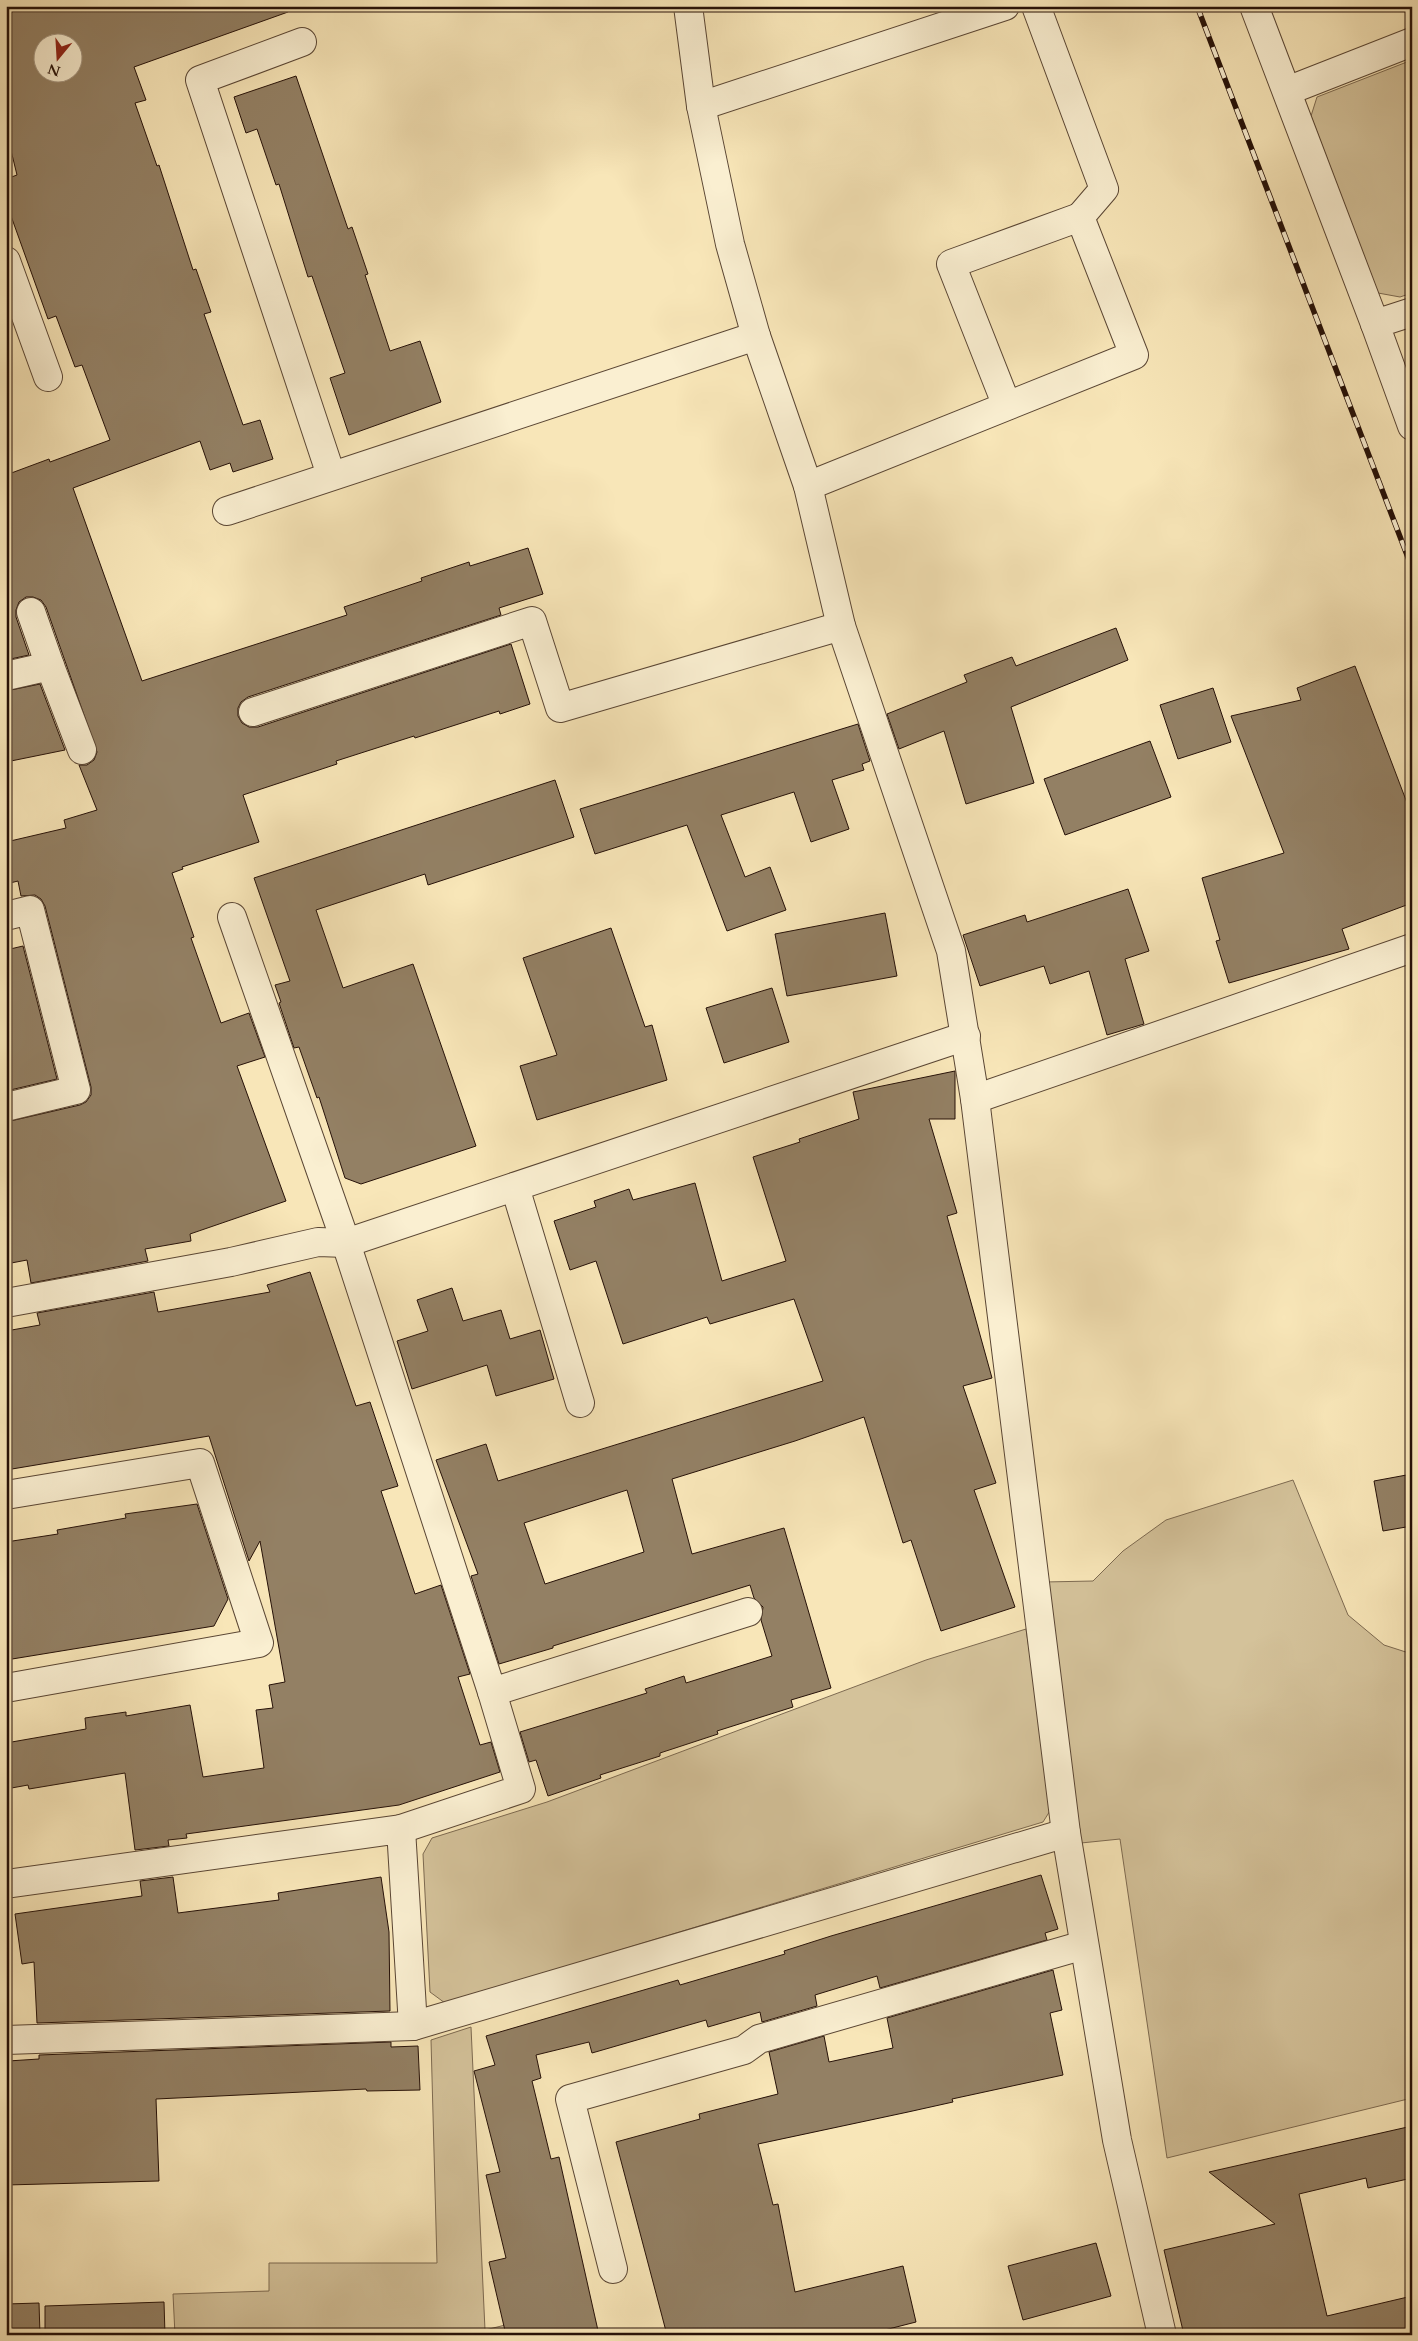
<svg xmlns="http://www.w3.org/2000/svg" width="1418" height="2341" font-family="Cardo,serif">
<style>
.green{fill:#d4c29a;stroke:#7d6a51}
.building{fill:#938064;stroke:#261108;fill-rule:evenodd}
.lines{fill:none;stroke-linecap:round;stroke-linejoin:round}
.street-casing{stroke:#5a4634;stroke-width:30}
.street{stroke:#faefd1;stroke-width:28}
.rail-casing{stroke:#261108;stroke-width:5.5}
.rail{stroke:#faefd1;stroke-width:4;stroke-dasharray:11;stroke-linecap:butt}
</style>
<rect width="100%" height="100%" fill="#f8e6b8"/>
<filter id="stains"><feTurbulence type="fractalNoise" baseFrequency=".004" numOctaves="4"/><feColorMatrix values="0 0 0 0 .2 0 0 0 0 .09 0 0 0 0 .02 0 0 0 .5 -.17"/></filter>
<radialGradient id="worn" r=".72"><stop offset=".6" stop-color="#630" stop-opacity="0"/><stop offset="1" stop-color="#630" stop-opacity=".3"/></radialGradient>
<g class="green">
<path d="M 1412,60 L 1412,293 L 1400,297 L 1378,293 L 1311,116 L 1317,97 Z"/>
<path d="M 1293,1480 L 1348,1615 L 1384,1645 L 1412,1654 L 1412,2098 L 1167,2158 L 1120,1839 L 1081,1843 L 1044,1582 L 1093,1581 L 1123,1551 L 1166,1520 Z"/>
<path d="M 1026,1629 L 1053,1806 L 1043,1822 L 445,2003 L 430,1992 L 423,1854 L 432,1838 L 547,1802 L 926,1660 Z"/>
<path d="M 471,2027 L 485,2330 L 542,2316 L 546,2335 L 175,2335 L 173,2294 L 269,2291 L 269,2263 L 437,2263 L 431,2040 Z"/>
</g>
<g class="building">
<path d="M 6,6 L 287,6 L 288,12 L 134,67 L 146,100 L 135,103 L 157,166 L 159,165 L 193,270 L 196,269 L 211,312 L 204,314 L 243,425 L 260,420 L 273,459 L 233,472 L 230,463 L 210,470 L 200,441 L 73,488 L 142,681 L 347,615 L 344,607 L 422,581 L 421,578 L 469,562 L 470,566 L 528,548 L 543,594 L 499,608 L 501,615 L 248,697 L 241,702 L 238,708 L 238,716 L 242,723 L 249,727 L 258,727 L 511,644 L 530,704 L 500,714 L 499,711 L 415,738 L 414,736 L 336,761 L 337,764 L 243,795 L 259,842 L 182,867 L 183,869 L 172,873 L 194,937 L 191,938 L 221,1023 L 249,1013 L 265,1057 L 237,1066 L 286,1201 L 190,1234 L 191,1241 L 145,1249 L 148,1261 L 31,1283 L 27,1260 L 6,1264 L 6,1122 L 80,1105 L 86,1102 L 91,1095 L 91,1087 L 45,906 L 41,899 L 35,895 L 21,896 L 18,881 L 6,884 L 6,842 L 66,828 L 64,820 L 97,810 L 79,765 L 87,765 L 94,760 L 97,752 L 46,607 L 41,600 L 33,597 L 26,597 L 19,602 L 16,610 L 16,617 L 29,655 L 6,660 L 6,475 L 49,459 L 50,462 L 110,440 L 82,365 L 75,367 L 56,316 L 48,319 L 6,202 L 6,179 L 17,175 L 6,130 ZM 42,42 L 72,42 L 72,72 L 42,72 Z"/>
<path d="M 296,76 L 348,229 L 352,227 L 368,274 L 365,275 L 390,351 L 420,341 L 441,402 L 349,435 L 330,378 L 345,373 L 312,276 L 308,277 L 279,184 L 276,185 L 257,129 L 246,133 L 234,97 Z"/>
<path d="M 1116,628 L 1128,660 L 1011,707 L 1034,783 L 966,804 L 944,731 L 899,749 L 887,714 L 967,682 L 964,675 L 1012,657 L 1016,666 Z"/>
<path d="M 1355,666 L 1412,816 L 1412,903 L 1342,929 L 1349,949 L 1229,983 L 1216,941 L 1220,940 L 1202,878 L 1284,853 L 1231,716 L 1301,700 L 1297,688 Z"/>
<path d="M 40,684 L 65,750 L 6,762 L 6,691 Z"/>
<path d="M 1213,688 L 1231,742 L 1178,759 L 1160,705 Z"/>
<path d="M 858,724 L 870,761 L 862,764 L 864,770 L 832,780 L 849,829 L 811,842 L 794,792 L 721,815 L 745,877 L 770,867 L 786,910 L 727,931 L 687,825 L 595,854 L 580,809 Z"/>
<path d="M 1150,741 L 1171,797 L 1065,835 L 1044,779 Z"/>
<path d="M 555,780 L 574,837 L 428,885 L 425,874 L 316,910 L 343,988 L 413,964 L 476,1146 L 361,1184 L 345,1178 L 319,1097 L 317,1098 L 299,1047 L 294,1048 L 279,1003 L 281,1002 L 275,985 L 290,981 L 254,878 Z"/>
<path d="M 1128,889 L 1149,951 L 1125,959 L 1144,1024 L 1107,1035 L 1089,971 L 1050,984 L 1044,966 L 980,986 L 963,935 L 1025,915 L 1027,922 Z"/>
<path d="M 885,913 L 897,976 L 787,996 L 775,934 Z"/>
<path d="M 611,928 L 645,1027 L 652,1025 L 667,1080 L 537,1120 L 520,1066 L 557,1055 L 523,958 Z"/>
<path d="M 23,946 L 57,1079 L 6,1091 L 6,950 Z"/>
<path d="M 772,988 L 789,1042 L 724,1063 L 706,1008 Z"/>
<path d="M 955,1071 L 955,1119 L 929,1119 L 957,1213 L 947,1216 L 992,1378 L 963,1386 L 996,1483 L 974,1490 L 1015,1607 L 941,1631 L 911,1540 L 903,1543 L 864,1417 L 795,1441 L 672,1479 L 692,1554 L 784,1528 L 831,1688 L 791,1700 L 793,1707 L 717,1731 L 718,1734 L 660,1753 L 660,1756 L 600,1775 L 601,1778 L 548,1796 L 536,1760 L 529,1762 L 520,1732 L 647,1693 L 645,1689 L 684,1676 L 686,1683 L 772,1656 L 761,1620 L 763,1607 L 754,1598 L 750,1585 L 553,1646 L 553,1648 L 499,1664 L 471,1576 L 478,1574 L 436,1460 L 486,1444 L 498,1481 L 823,1381 L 794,1299 L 710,1324 L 707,1317 L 623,1344 L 596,1261 L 570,1270 L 554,1221 L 596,1207 L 594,1201 L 629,1189 L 633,1200 L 695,1183 L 722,1281 L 786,1261 L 753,1157 L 800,1142 L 799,1139 L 859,1119 L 853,1092 ZM 627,1490 L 644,1552 L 545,1584 L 524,1523 Z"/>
<path d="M 310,1272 L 356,1406 L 370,1402 L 398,1486 L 381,1491 L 415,1594 L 441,1585 L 470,1674 L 458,1677 L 480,1745 L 491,1742 L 500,1772 L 399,1805 L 186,1834 L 187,1838 L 168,1840 L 169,1846 L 135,1850 L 125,1773 L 29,1789 L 28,1785 L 6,1789 L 6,1743 L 86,1729 L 85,1718 L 126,1712 L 126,1716 L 190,1705 L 203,1777 L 264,1768 L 256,1710 L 273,1708 L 269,1685 L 285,1682 L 260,1541 L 249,1561 L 209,1436 L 6,1470 L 6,1331 L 40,1325 L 37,1313 L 154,1292 L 158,1312 L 270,1292 L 267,1285 Z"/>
<path d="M 452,1288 L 463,1321 L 501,1310 L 510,1339 L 540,1330 L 554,1379 L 496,1396 L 487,1365 L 412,1389 L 397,1341 L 428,1331 L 417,1300 Z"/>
<path d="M 1412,1474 L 1412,1526 L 1383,1531 L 1374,1481 Z"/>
<path d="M 197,1504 L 228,1599 L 214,1626 L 6,1660 L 6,1542 L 58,1534 L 57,1530 L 126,1518 L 125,1514 Z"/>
<path d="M 1041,1875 L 1058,1929 L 1045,1933 L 1047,1940 L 880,1988 L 877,1976 L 815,1995 L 817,2006 L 762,2022 L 760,2012 L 708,2027 L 706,2020 L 592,2053 L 589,2042 L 536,2055 L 541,2078 L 532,2081 L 551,2159 L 559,2157 L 599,2335 L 506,2335 L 489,2262 L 506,2258 L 486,2175 L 500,2172 L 474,2071 L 495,2065 L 486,2036 L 678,1980 L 680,1985 L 785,1954 L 784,1951 L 831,1936 Z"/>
<path d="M 173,1877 L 178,1913 L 279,1900 L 278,1893 L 381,1877 L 389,1932 L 390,2011 L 37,2023 L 34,1962 L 22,1964 L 15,1914 L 142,1896 L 140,1881 Z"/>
<path d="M 1053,1970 L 1062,2010 L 1050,2013 L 1063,2075 L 952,2099 L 953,2102 L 908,2112 L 758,2144 L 773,2205 L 778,2204 L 795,2292 L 903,2266 L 916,2322 L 865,2335 L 667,2335 L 616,2142 L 700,2119 L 699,2114 L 778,2094 L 769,2052 L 824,2036 L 829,2062 L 893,2048 L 887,2018 Z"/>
<path d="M 391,2042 L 391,2047 L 418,2046 L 420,2090 L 367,2091 L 366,2089 L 156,2099 L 159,2181 L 6,2185 L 6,2124 L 10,2124 L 8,2061 L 39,2059 L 39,2055 Z"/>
<path d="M 1412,2126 L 1412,2178 L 1368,2188 L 1366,2178 L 1299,2194 L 1327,2316 L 1412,2296 L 1412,2335 L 1184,2335 L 1164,2250 L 1275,2224 L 1209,2172 Z"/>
<path d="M 1096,2243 L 1111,2296 L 1023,2320 L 1008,2266 Z"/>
<path d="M 164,2302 L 165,2335 L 45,2335 L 45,2306 Z"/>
<path d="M 39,2303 L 40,2335 L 6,2335 L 6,2304 Z"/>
</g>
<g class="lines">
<defs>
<g id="street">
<path d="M 688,6 L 701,106 L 730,244 L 756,336 L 808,486 L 841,626 L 951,951 L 975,1099 L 1066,1833 L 1117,2140 L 1162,2335"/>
<path d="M 1036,6 L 1104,189 L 1080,217"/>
<path d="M 1254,6 L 1375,324"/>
<path d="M 302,42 L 200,80 L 331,475"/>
<path d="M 1287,91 L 1412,42"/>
<path d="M 701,106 L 1005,6"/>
<path d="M 6,261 L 48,377"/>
<path d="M 1412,312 L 1375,324 L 1412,426"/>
<path d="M 808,486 L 1134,355 L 1080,217 L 951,264 L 1007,406"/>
<path d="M 227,511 L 756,336"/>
<path d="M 31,612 L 50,666"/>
<path d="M 6,676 L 50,666 L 82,750"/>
<path d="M 253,712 L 532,621 L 560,708 L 841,626"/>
<path d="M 6,916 L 30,910 L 76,1090 L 6,1107"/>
<path d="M 232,917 L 346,1243 L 492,1692 L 748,1612"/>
<path d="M 975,1099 L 1412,948"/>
<path d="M 515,1187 L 580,1403"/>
<path d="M 6,1303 L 231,1262 L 318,1242 L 346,1243 L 966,1036"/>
<path d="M 6,1495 L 200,1463 L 259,1643 L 6,1688"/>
<path d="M 401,1829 L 521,1789 L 492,1692"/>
<path d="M 6,1884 L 401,1829 L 413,2026"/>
<path d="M 6,2040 L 413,2026 L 1066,1833"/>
<path d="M 613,2269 L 570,2099 L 744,2050 L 759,2039 L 1084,1945"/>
</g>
</defs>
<use href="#street" class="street-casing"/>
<use href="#street" class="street"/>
<defs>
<path id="rail" d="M 1197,6 L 1412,568"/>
</defs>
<use href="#rail" class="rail-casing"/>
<use href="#rail" class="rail"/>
</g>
<rect width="1418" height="2341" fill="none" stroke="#f8e6b8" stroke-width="25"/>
<rect x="8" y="8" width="1403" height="2326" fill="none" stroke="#261108" stroke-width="2.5"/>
<rect x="12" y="12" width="1393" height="2316" fill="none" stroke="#261108"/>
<g transform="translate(58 58) rotate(198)"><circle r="24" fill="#faefd1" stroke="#a59681"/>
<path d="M0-4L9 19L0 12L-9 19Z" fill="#8f2418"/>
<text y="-8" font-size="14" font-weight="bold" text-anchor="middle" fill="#261108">N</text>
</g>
<rect width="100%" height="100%" filter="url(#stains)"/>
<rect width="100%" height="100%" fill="url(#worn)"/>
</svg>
